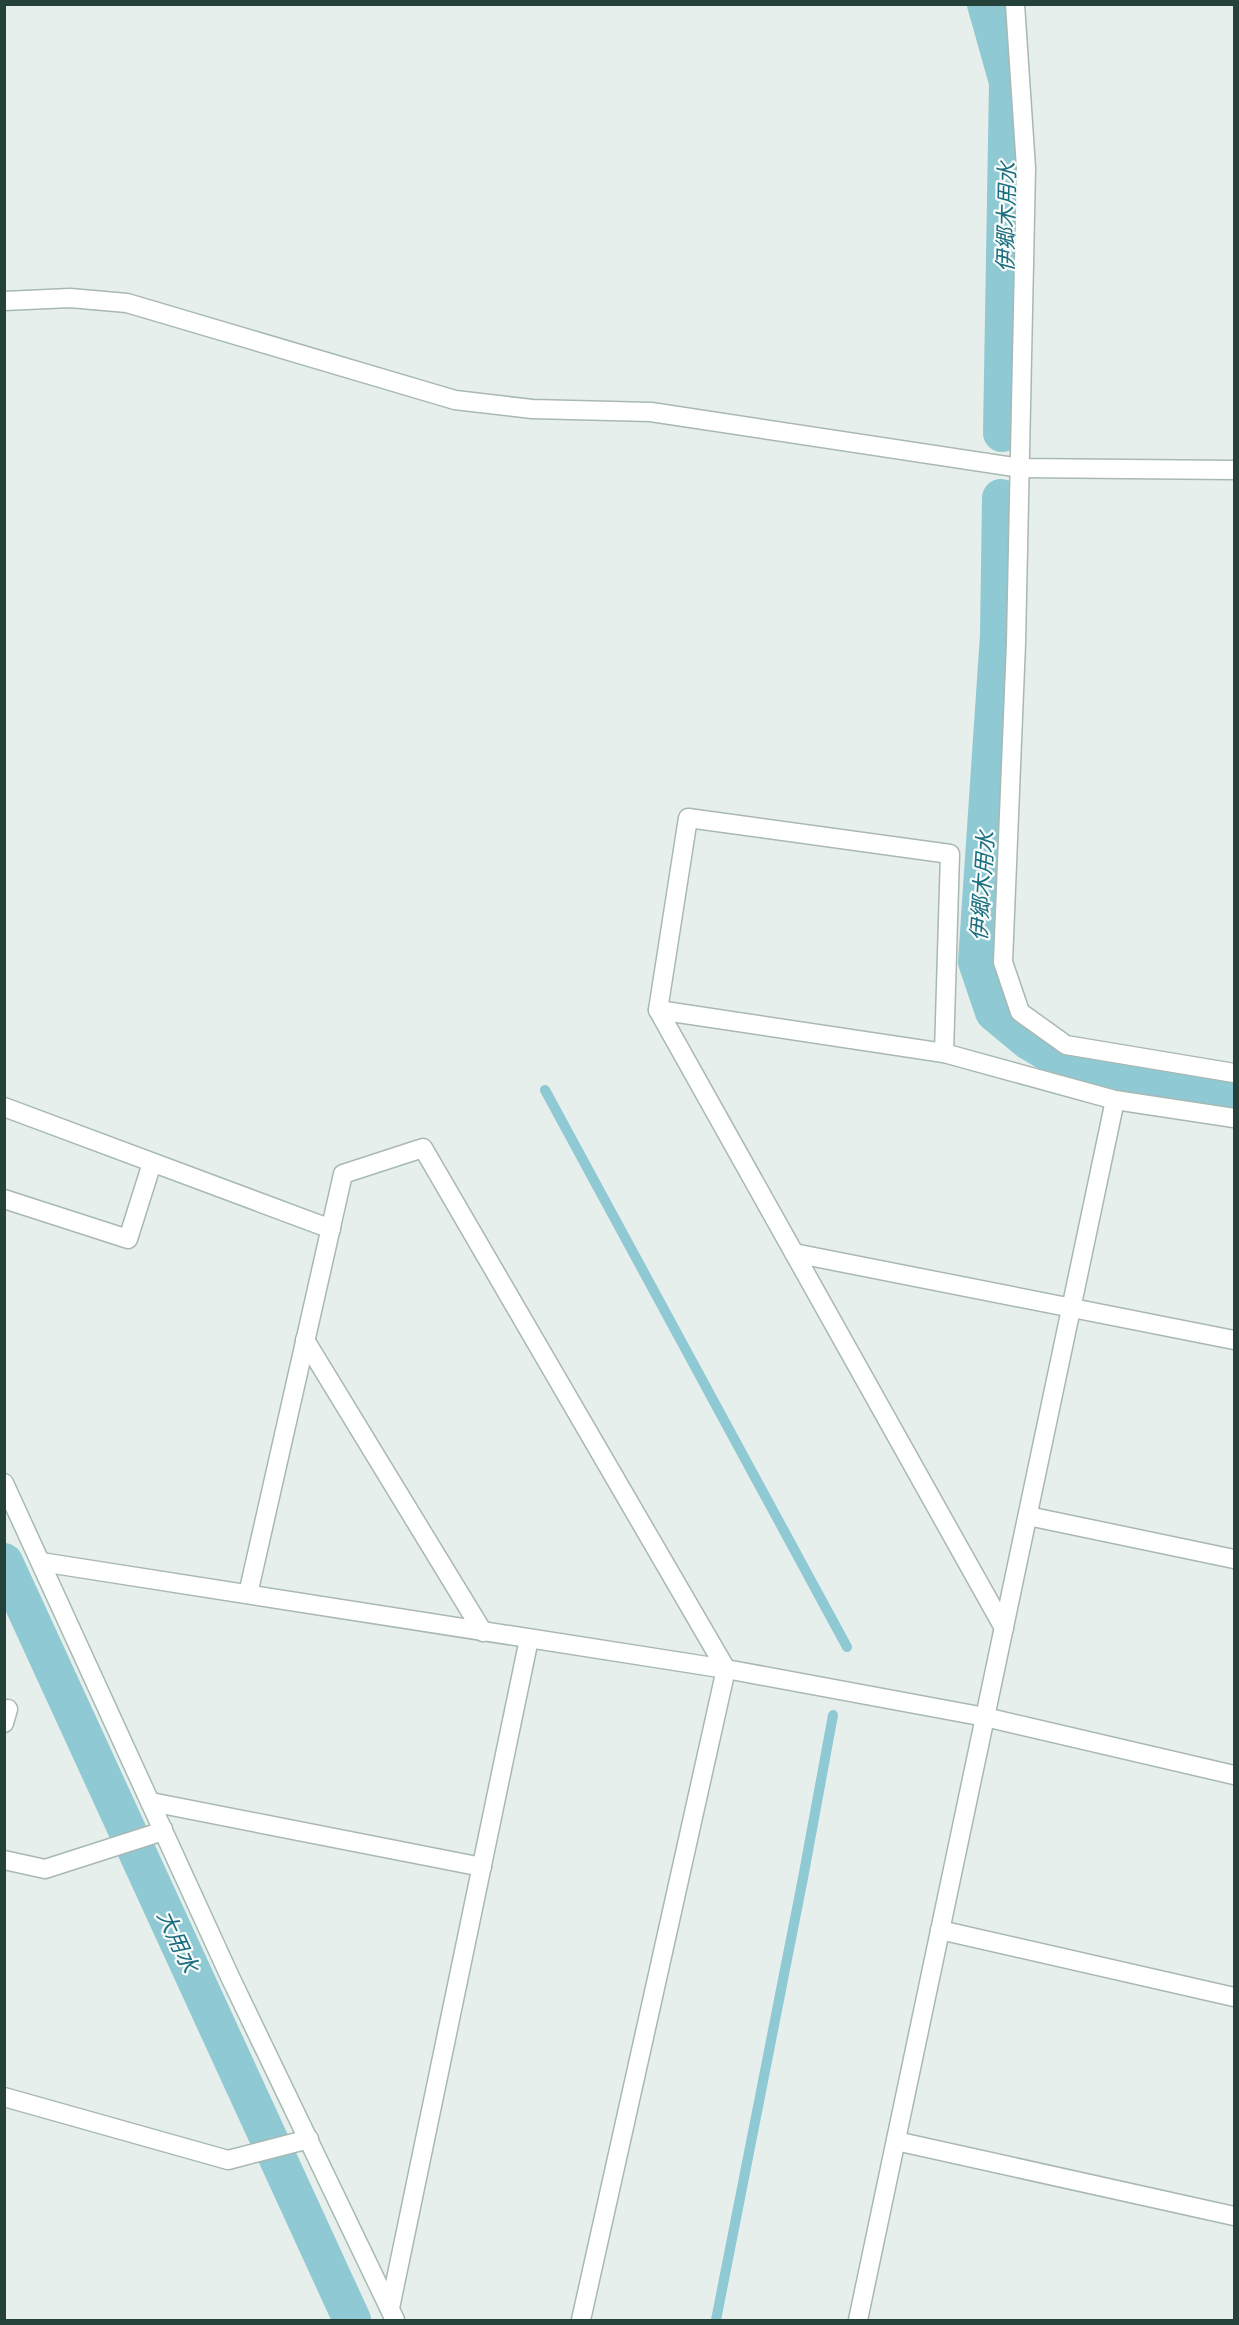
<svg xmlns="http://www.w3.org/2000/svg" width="1239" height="2325" font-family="Figtree,'Noto Sans JP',sans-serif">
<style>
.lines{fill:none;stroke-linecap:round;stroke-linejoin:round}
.stream{stroke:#8ec9d4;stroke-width:10}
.canal{stroke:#8ec9d4;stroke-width:38}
.street-casing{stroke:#a8b8b2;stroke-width:21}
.secondary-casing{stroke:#a4bbb3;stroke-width:21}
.street{stroke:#fff;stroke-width:18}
.secondary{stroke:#fff;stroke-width:18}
.labels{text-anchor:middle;stroke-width:4.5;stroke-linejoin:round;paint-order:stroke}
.water-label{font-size:22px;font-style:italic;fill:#1c6f80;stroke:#f7fbf9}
</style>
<rect width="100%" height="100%" fill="#e6efeb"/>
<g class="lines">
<g class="stream">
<path d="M 545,1090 L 847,1647"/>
<path d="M 716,2320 L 803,1878 L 833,1715"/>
</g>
<g class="canal">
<path d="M 986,4 L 1008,82 L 1002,433"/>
<path d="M 1001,498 L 999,635 L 977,962 L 994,1012 L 1029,1041 L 1070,1065 L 1234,1093"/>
<path d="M 4,1562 L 352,2320"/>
</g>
<defs>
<g id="street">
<path d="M 1015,4 L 1026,168 L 1016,643 L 1003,962 L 1020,1012 L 1066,1045 L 1234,1073"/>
<path d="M 4,301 L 70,298 L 127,303 L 455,400 L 532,409 L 651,412 L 1020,468 L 1234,470"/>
<path d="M 658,1010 L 944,1053 L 1115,1100 L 1234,1118"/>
<path d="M 944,1053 L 950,854 L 688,818 L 658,1010 L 1004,1628"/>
<path d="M 4,1107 L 331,1229"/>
<path d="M 4,1199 L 128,1239 L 152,1163"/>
<path d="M 794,1253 L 1234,1340"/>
<path d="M 305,1340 L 483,1632"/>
<path d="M 1028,1516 L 1234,1559"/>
<path d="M 41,1562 L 726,1669 L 985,1717 L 1234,1775"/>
<path d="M 248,1594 L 343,1174 L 423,1148 L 726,1669 L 581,2320"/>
<path d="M 4,1723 L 8,1709"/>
<path d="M 151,1802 L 482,1867"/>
<path d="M 4,1860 L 45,1869 L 154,1834 L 163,1829"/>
<path d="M 940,1930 L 1234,1997"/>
<path d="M 4,2097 L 228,2160 L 309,2139"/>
<path d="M 896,2141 L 1234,2216"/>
<path d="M 390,2308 L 529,1639"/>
<path d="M 858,2320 L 1115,1100"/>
</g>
<path id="secondary" d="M 4,1483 L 231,1979 L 395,2320"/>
</defs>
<use href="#street" class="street-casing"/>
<use href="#secondary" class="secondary-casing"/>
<use href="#street" class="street"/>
<use href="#secondary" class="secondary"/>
</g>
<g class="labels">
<g class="water-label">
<text transform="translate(1006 217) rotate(-89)" y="8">伊郷木用水</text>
<text transform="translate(982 886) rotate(-86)" y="8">伊郷木用水</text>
<text transform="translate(178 1941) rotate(65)" y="8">大用水</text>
</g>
</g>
<rect width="1239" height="2325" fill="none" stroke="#24423a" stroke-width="12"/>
</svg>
